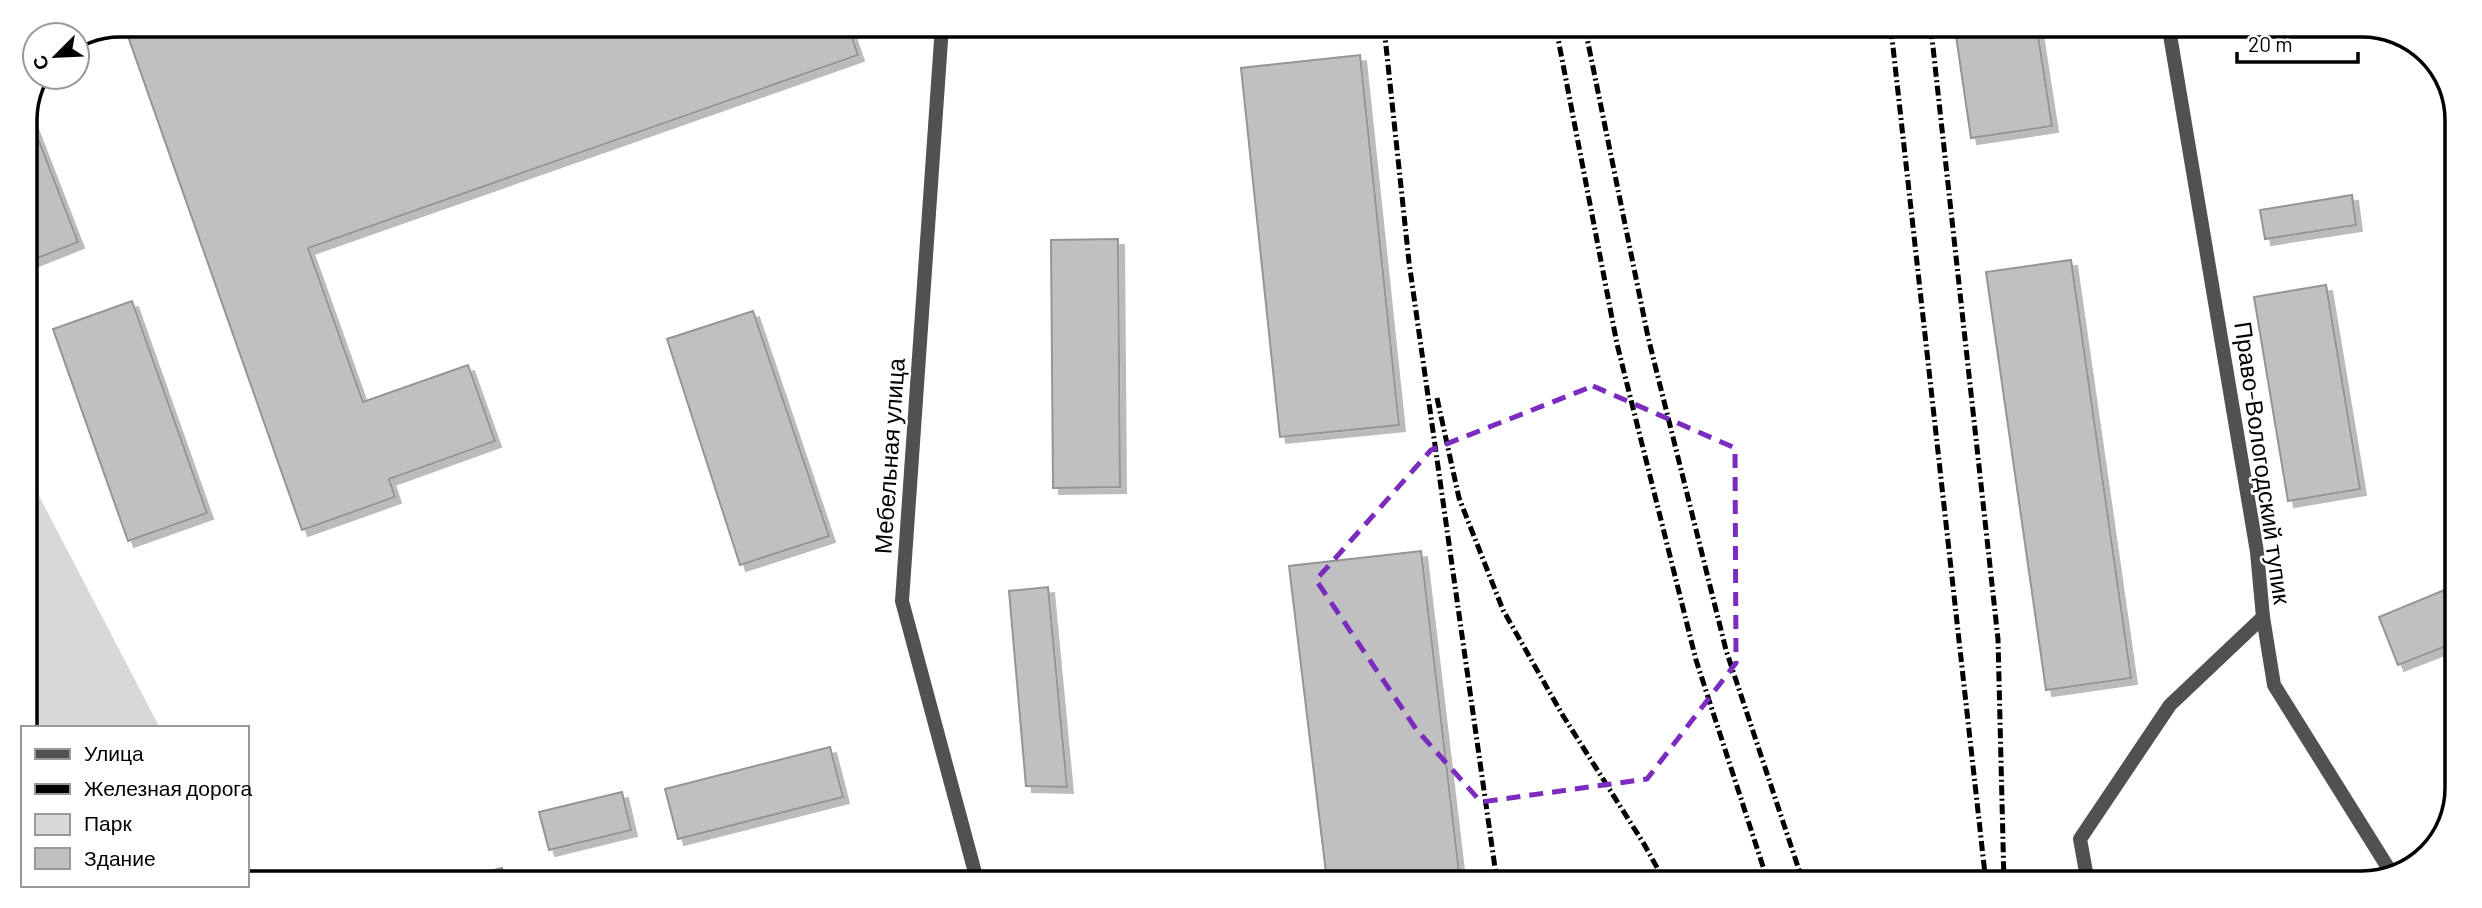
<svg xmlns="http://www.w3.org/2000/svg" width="2482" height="908" font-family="Barlow,sans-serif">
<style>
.green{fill:#d8d8d8}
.building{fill:#c0c0c0;stroke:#959595;stroke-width:2;filter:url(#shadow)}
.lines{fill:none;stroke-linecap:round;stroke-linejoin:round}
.service{stroke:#515151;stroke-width:14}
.minor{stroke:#515151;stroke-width:14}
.rail{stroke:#000;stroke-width:5;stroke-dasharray:10 3.5 2 3.5;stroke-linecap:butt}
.marked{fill:none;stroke:#7b2cbf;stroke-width:5;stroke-dasharray:14 9;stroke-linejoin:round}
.labels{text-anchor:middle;stroke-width:5;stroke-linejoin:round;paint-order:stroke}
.street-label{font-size:24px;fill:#000;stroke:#fff}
.rim{fill:none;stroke:#000;stroke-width:3.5}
</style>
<defs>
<filter id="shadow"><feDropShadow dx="6" dy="6" stdDeviation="0" flood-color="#0004"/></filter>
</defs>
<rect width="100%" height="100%" fill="#fff"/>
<path class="green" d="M 25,469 L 160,728 L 25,728 Z"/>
<g class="building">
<path d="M 124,25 L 848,26 L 858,55 L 308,248 L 363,402 L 468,365 L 495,441 L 389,479 L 395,497 L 302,530 Z"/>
<path d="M 1955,29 L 2037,29 L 2052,126 L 1971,138 Z"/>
<path d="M 1360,55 L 1399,425 L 1280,437 L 1241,68 Z"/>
<path d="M 27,110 L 78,242 L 25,263 L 25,114 Z"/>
<path d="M 2352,195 L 2356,225 L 2265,239 L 2260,210 Z"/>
<path d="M 1118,239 L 1120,487 L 1053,488 L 1051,240 Z"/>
<path d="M 2071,260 L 2131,678 L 2046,690 L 1986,272 Z"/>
<path d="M 2326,285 L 2360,489 L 2288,501 L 2254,297 Z"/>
<path d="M 132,301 L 207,513 L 128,541 L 53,329 Z"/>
<path d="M 753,311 L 829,536 L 740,565 L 667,339 Z"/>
<path d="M 1421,551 L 1460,881 L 1327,881 L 1289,566 Z"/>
<path d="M 2454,586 L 2454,643 L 2398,665 L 2379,617 Z"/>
<path d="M 1048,587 L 1067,787 L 1026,786 L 1009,591 Z"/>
<path d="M 830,747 L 843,797 L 678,839 L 665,789 Z"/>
<path d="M 622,792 L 631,830 L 549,850 L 539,812 Z"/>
<path d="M 502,868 L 505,879 L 460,879 Z"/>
</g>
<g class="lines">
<g class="service">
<path d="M 2263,617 L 2274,685 L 2392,874"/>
<path d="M 2088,883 L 2080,839 L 2170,705 L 2263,617 L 2257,552 L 2169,29"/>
</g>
<path class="minor" d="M 942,26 L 902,601 L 977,880"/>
<g class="rail">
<path d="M 1384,27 L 1409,262 L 1497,882"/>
<path d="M 1556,28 L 1617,344 L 1696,660 L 1768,882"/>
<path d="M 1585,28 L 1648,337 L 1726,650 L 1803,882"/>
<path d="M 1891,29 L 1986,883"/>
<path d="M 1931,29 L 1998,639 L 2004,883"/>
<path d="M 1437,398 L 1459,498 L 1503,610 L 1562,714 L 1644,844 L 1665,882"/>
</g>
</g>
<path class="marked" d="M 1593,386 L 1735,448 L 1736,663 L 1647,779 L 1481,802 L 1416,729 L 1316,580 L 1431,450 Z"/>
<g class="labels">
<g class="street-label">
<text transform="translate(890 456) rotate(-86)" y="8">Мебельная улица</text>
<text transform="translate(2262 463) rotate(82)" y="8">Право-Вологодский тупик</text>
</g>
</g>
<path d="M0 0H2482V908H0ZM120 37H2362A83 83 0 0 1 2445 120V788A83 83 0 0 1 2362 871H120A83 83 0 0 1 37 788V120A83 83 0 0 1 120 37Z" fill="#fff" fill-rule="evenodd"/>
<path class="rim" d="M120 37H2362A83 83 0 0 1 2445 120V788A83 83 0 0 1 2362 871H120A83 83 0 0 1 37 788V120A83 83 0 0 1 120 37Z"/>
<rect x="21" y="726" width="228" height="161" fill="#ffffff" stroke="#999999" stroke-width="2"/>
<rect x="35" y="749" width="35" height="10" fill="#515151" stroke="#999999" stroke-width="2"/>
<text x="84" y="761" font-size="21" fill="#000000">Улица</text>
<rect x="35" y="784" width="35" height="10" fill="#000000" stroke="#999999" stroke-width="2"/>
<text x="84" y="796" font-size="21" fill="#000000">Железная дорога</text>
<rect x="35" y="814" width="35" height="21" fill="#d8d8d8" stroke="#999999" stroke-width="2"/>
<text x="84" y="831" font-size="21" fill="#000000">Парк</text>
<rect x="35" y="848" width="35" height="21" fill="#c0c0c0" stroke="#999999" stroke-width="2"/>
<text x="84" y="866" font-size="21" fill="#000000">Здание</text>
<g transform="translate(56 56) rotate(246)"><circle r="33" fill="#ffffff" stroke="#999999" stroke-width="2"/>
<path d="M0-5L12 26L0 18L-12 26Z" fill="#000000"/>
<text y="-10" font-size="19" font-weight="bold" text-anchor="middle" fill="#000000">С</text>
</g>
<path d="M2237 52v10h121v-10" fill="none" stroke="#000000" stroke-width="3.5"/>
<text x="2248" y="52" font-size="21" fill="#000000" stroke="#ffffff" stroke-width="5" paint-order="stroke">20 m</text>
</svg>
